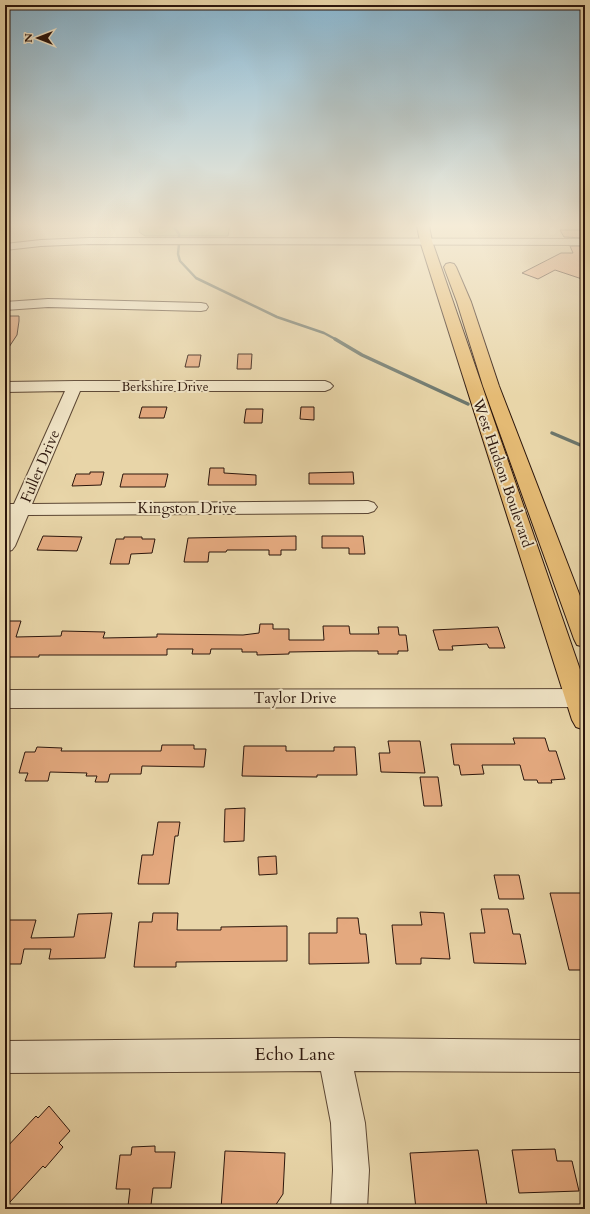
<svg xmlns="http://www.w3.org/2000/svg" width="590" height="1214" font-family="Cardo,serif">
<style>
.green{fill:#b6bd87;stroke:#716a4a}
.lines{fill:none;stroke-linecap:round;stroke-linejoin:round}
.stream-far1{stroke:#6d776d;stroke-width:2.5}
.stream{stroke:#6d776d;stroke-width:3.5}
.building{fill:#e4a97f;stroke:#2c160c}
.minor-casing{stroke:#5b4633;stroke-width:2}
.major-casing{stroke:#2c160c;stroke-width:2}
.minor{fill:#f0e4c6;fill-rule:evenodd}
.major{fill:#e4ba74;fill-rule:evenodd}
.labels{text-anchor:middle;stroke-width:4;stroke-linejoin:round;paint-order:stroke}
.far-street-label{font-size:13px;fill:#2c160c;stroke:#f0e4c6}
.street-label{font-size:15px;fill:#2c160c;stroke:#f0e4c6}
.near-street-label{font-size:18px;fill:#2c160c;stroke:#f0e4c6}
</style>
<rect width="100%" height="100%" fill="#e8d5a8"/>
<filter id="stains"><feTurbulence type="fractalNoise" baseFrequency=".005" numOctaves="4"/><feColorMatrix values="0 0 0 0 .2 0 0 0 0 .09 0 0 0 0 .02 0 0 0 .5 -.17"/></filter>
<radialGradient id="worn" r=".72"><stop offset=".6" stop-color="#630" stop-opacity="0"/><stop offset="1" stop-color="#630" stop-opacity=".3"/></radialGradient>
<path class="green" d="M 140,226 L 230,226 L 228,236 L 145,236 L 139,232 Z"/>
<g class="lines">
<g class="stream-far1">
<path d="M 173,226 L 179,234 L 179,237"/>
<path d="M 179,244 L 178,254 L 180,261 L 196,278 L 277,317 L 324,333 L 337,340"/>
</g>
<g class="stream">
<path d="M 335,339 L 362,355 L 468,404"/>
<path d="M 552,433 L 585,447"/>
</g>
</g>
<g class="building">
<path d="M 560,230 L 585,230 L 585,238 L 564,237 Z"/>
<path d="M 570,246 L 585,246 L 585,280 L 555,270 L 538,279 L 522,273 L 561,253 L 573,253 Z"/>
<path d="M 7,316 L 19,316 L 19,321 L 17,335 L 5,353 L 5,321 L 6,321 Z"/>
<path d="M 238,354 L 252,354 L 251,369 L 237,369 Z"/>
<path d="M 188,355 L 201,355 L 199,367 L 185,367 Z"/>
<path d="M 142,407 L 167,407 L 164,418 L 139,418 Z"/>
<path d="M 301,407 L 314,407 L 314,420 L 300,419 Z"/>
<path d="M 246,409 L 263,409 L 262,423 L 244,423 Z"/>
<path d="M 210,468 L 224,468 L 224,473 L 256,475 L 256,485 L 208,485 Z"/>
<path d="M 90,472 L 104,472 L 101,485 L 72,486 L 76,474 L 90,474 Z"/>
<path d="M 353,472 L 354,484 L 309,484 L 309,473 Z"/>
<path d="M 123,474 L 168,474 L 165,487 L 120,487 Z"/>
<path d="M 43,536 L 82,537 L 77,551 L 37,550 Z"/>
<path d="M 296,536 L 296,550 L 281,550 L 281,555 L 269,555 L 269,550 L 227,550 L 226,552 L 209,552 L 208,562 L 184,562 L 188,538 Z"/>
<path d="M 322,536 L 363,536 L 365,554 L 349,554 L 349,548 L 322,548 Z"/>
<path d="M 124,537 L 142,537 L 142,539 L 155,539 L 152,553 L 131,554 L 129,564 L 110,564 L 116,539 L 124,539 Z"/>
<path d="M 5,621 L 21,621 L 16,637 L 61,636 L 62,631 L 105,632 L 103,638 L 157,637 L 157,634 L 243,635 L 259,633 L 260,624 L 273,624 L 273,629 L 289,629 L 289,640 L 324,640 L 323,626 L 349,626 L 350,634 L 379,634 L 378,627 L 398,627 L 399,635 L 406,635 L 408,651 L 398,651 L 398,654 L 378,654 L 378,651 L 351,651 L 289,652 L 289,654 L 257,655 L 257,652 L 242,652 L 242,649 L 211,649 L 210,654 L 192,654 L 193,649 L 167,649 L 167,655 L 39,655 L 39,657 L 9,657 L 7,663 L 5,662 Z"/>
<path d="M 498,627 L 505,648 L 489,648 L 487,644 L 452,646 L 453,650 L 439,650 L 433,630 Z"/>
<path d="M 513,738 L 545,738 L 549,751 L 556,751 L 565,779 L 551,780 L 552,783 L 538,783 L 537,780 L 524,780 L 520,765 L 482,765 L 484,774 L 461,775 L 459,765 L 454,765 L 451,744 L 515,744 Z"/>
<path d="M 388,741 L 420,741 L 425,773 L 381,772 L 379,753 L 390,753 Z"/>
<path d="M 162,745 L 194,745 L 194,749 L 206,749 L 204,767 L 142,766 L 141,774 L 110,774 L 108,782 L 95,782 L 97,776 L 86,776 L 87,773 L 50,772 L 48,781 L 25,781 L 28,773 L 19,773 L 25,752 L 35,752 L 37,747 L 62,748 L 61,751 L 161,751 Z"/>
<path d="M 244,746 L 286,746 L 286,751 L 334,751 L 334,747 L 355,747 L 357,775 L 317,775 L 317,777 L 242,776 Z"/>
<path d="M 420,777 L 438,777 L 442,806 L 424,806 Z"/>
<path d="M 245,808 L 244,841 L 224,842 L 225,809 Z"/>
<path d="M 158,822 L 180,822 L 178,836 L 175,836 L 169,884 L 138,884 L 142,855 L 153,855 Z"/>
<path d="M 276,856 L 277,874 L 259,875 L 258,857 Z"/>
<path d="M 494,875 L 519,875 L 524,899 L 499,899 Z"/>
<path d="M 550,893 L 581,893 L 585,908 L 585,970 L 569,970 Z"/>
<path d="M 481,909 L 508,909 L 513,934 L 520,934 L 526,964 L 474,963 L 470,933 L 485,933 Z"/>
<path d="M 420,912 L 444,913 L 450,959 L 421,958 L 421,964 L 396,964 L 392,925 L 422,925 Z"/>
<path d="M 112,913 L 105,958 L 49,959 L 51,949 L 24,949 L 21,964 L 5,964 L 5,920 L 36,920 L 31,938 L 74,937 L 78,914 Z"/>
<path d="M 153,913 L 178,913 L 177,930 L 221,930 L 221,927 L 287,926 L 287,961 L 176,962 L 176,967 L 134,967 L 139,922 L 152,922 Z"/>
<path d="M 337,918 L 358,918 L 360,934 L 366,934 L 369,963 L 309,964 L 309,933 L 337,933 Z"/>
<path d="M 49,1106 L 70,1131 L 59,1143 L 63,1147 L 45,1168 L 43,1166 L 10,1202 L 5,1195 L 5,1149 L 36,1116 L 38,1118 Z"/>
<path d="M 155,1146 L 155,1152 L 175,1152 L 171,1188 L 153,1188 L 151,1205 L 128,1206 L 130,1189 L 116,1189 L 120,1155 L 131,1155 L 132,1147 Z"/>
<path d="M 555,1149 L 557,1161 L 572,1161 L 579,1191 L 519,1193 L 512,1150 Z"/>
<path d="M 478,1150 L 487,1206 L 416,1209 L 410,1153 Z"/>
<path d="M 225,1151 L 285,1153 L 283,1194 L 273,1209 L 221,1209 Z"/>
</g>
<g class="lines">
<defs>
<g id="minor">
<path d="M 89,238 L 585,239 L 585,245 L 89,244 L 41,246 L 5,250 L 5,244 L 41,240 Z"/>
<path d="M 48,299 L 201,303 L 206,304 L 208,307 L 206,310 L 201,311 L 48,307 L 5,310 L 5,302 Z"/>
<path d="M 75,381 L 325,381 L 330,383 L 333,386 L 330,389 L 325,391 L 80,391 L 32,504 L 368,501 L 374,503 L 377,507 L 374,511 L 368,513 L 28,515 L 15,546 L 12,550 L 5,552 L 5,524 L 9,516 L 5,516 L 5,504 L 14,504 L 65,391 L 5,392 L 5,382 Z"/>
<path d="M 585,689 L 585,707 L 5,708 L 5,690 Z"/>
<path d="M 334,1038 L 585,1040 L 585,1072 L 354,1071 L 365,1123 L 369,1170 L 367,1209 L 331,1209 L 333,1170 L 331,1123 L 321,1071 L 5,1073 L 5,1041 Z"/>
</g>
<g id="major">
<path d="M 417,226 L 429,226 L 432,241 L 585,684 L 585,730 L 576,727 L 572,720 L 420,241 Z"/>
<path d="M 450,263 L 454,264 L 456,267 L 471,302 L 499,386 L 585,609 L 585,647 L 577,645 L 574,639 L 483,386 L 457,302 L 444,267 L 446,264 Z"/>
</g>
</defs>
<use href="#minor" class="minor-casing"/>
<use href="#major" class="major-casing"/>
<use href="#minor" class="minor"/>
<use href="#major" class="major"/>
</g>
<linearGradient id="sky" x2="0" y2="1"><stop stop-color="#88b6d1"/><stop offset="0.57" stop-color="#f5ecd8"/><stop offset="1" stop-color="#f5ecd8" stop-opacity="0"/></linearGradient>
<rect width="590" height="396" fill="url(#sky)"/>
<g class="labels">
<g class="far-street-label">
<text x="165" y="391">Berkshire Drive</text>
</g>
<g class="street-label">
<text transform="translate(40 466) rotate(-67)" y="5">Fuller Drive</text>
<text transform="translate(503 473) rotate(71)" y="5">West Hudson Boulevard</text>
<text x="187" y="513">Kingston Drive</text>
<text x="295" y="703">Taylor Drive</text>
</g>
<g class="near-street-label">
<text x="295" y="1060">Echo Lane</text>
</g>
</g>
<rect width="590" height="1214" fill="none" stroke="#e8d5a8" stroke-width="20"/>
<rect x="6" y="6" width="578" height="1202" fill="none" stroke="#2c160c" stroke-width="2"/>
<rect x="10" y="10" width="570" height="1194" fill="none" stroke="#2c160c"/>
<g transform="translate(38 38) rotate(270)" stroke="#f0e4c6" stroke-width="3" paint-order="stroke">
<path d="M0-3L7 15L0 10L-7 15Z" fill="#2c160c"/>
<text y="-6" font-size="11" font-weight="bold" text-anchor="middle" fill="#2c160c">N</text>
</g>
<rect width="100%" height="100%" filter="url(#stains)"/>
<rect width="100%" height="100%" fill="url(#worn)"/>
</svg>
